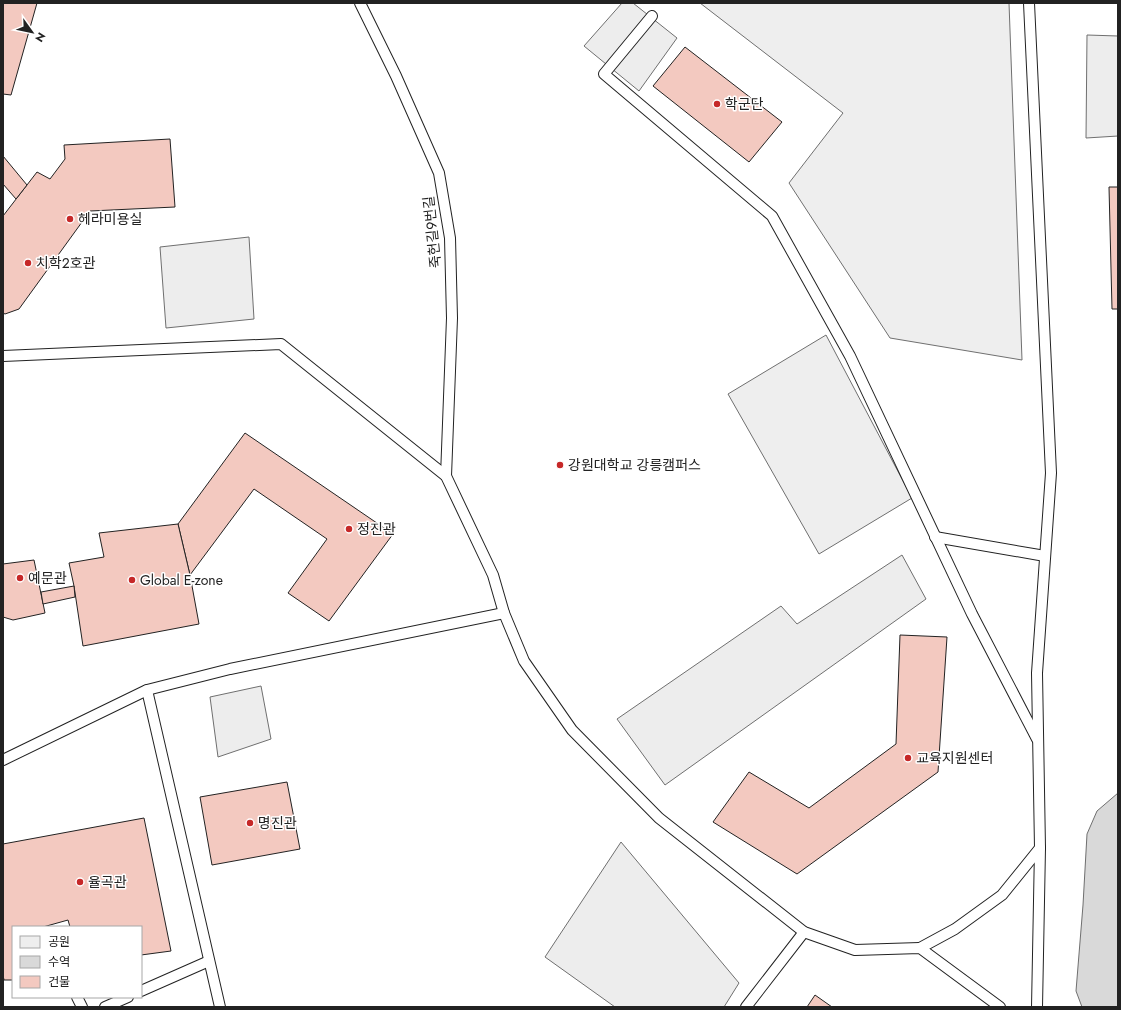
<svg xmlns="http://www.w3.org/2000/svg" width="1121" height="1010" font-family="Jost,'Noto Sans KR',sans-serif">
<style>
.green{fill:#eee;stroke:#6f6f6f}
.parking{fill:#ededed;stroke:#6f6f6f}
.water{fill:#d9d9d9;stroke:#6f6f6f}
.building{fill:#f3c9c0;stroke:#222}
.lines{fill:none;stroke-linecap:round;stroke-linejoin:round}
.lane-casing{stroke:#222;stroke-width:12}
.lane{stroke:#fff;stroke-width:10}
.poi-dot{fill:#c62828;stroke:#fff;stroke-width:1.5}
.labels{text-anchor:middle;stroke-width:3;stroke-linejoin:round;paint-order:stroke}
.poi-label{font-size:14px;fill:#222;stroke:#fff;text-anchor:start}
.street-label{font-size:14px;fill:#222;stroke:#fff}
</style>
<rect width="100%" height="100%" fill="#fff"/>
<g class="green">
<path d="M 700,3 L 1009,3 L 1022,360 L 890,338 L 789,183 L 843,113 Z"/>
<path d="M 826,335 L 912,498 L 819,554 L 728,394 Z"/>
</g>
<g class="parking">
<path d="M 622,3 L 633,3 L 677,38 L 639,91 L 584,46 Z"/>
<path d="M 1087,35 L 1118,36 L 1118,136 L 1086,138 Z"/>
<path d="M 249,237 L 254,319 L 166,328 L 160,247 Z"/>
<path d="M 902,555 L 926,599 L 665,785 L 617,719 L 781,606 L 797,624 Z"/>
<path d="M 261,686 L 271,739 L 218,757 L 210,697 Z"/>
<path d="M 621,842 L 739,983 L 724,1007 L 615,1007 L 545,957 Z"/>
</g>
<path class="water" d="M 1118,793 L 1118,1007 L 1082,1007 L 1076,991 L 1083,905 L 1087,834 L 1097,811 Z"/>
<g class="building">
<path d="M 3,3 L 37,3 L 11,95 L 3,94 Z"/>
<path d="M 685,47 L 782,122 L 749,162 L 653,86 Z"/>
<path d="M 170,139 L 175,207 L 90,211 L 19,309 L 5,314 L 3,313 L 3,216 L 37,172 L 50,179 L 65,159 L 64,145 Z"/>
<path d="M 3,156 L 27,185 L 16,199 L 3,184 Z"/>
<path d="M 1109,187 L 1118,187 L 1118,309 L 1112,309 Z"/>
<path d="M 245,433 L 393,534 L 329,621 L 288,593 L 327,539 L 254,489 L 190,575 L 178,524 Z"/>
<path d="M 178,524 L 190,575 L 199,624 L 83,646 L 74,586 L 69,563 L 104,557 L 99,533 Z"/>
<path d="M 34,560 L 45,613 L 13,620 L 3,617 L 3,564 Z"/>
<path d="M 74,586 L 75,597 L 43,604 L 41,592 Z"/>
<path d="M 900,635 L 947,637 L 938,772 L 797,874 L 713,822 L 749,772 L 809,808 L 896,744 Z"/>
<path d="M 287,782 L 300,849 L 212,865 L 200,797 Z"/>
<path d="M 144,818 L 171,951 L 141,955 L 141,927 L 70,927 L 68,920 L 43,927 L 13,927 L 13,980 L 4,980 L 3,975 L 3,844 Z"/>
<path d="M 815,995 L 832,1007 L 807,1007 Z"/>
</g>
<g class="lines">
<defs>
<g id="lane">
<path d="M 360,3 L 396,76 L 439,173 L 450,238 L 452,318 L 446,476"/>
<path d="M 1029,3 L 1051,473 L 1037,673 L 1040,848 L 1037,1007"/>
<path d="M 652,16 L 604,74 L 772,216 L 850,356 L 972,614 L 1037,739"/>
<path d="M 3,356 L 281,344 L 446,476 L 493,575 L 504,613 L 524,661 L 572,730 L 659,818 L 804,932 L 855,950 L 920,948 L 1000,1007"/>
<path d="M 935,537 L 1045,556"/>
<path d="M 147,690 L 220,1007"/>
<path d="M 3,760 L 147,690 L 230,669 L 504,613"/>
<path d="M 920,948 L 955,929 L 1002,895 L 1040,848"/>
<path d="M 141,991 L 209,961"/>
<path d="M 77,997 L 82,1007"/>
<path d="M 105,1007 L 128,997"/>
<path d="M 746,1007 L 804,932"/>
</g>
</defs>
<use href="#lane" class="lane-casing"/>
<use href="#lane" class="lane"/>
</g>
<g class="poi-dot">
<circle cx="717" cy="104" r="4"/>
<circle cx="70" cy="219" r="4"/>
<circle cx="28" cy="263" r="4"/>
<circle cx="560" cy="465" r="4"/>
<circle cx="349" cy="529" r="4"/>
<circle cx="20" cy="578" r="4"/>
<circle cx="132" cy="580" r="4"/>
<circle cx="908" cy="758" r="4"/>
<circle cx="250" cy="823" r="4"/>
<circle cx="80" cy="882" r="4"/>
</g>
<g class="labels">
<g class="poi-label">
<text x="725" y="109">학군단</text>
<text x="78" y="224">헤라미용실</text>
<text x="36" y="268">치학2호관</text>
<text x="568" y="470">강원대학교 강릉캠퍼스</text>
<text x="357" y="534">정진관</text>
<text x="28" y="583">예문관</text>
<text x="140" y="585">Global E-zone</text>
<text x="916" y="763">교육지원센터</text>
<text x="258" y="828">명진관</text>
<text x="88" y="887">율곡관</text>
</g>
<g class="street-label">
<text transform="translate(432 232) rotate(-96)" y="5">죽헌길9번길</text>
</g>
</g>
<rect width="1121" height="1010" fill="none" stroke="#222222" stroke-width="8"/>
<rect x="12" y="926" width="130" height="72" fill="#ffffff" stroke="#a7a7a7"/>
<rect x="20" y="936" width="20" height="12" fill="#eeeeee" stroke="#a7a7a7"/>
<text x="48" y="946" font-size="12" fill="#222222">공원</text>
<rect x="20" y="956" width="20" height="12" fill="#d9d9d9" stroke="#a7a7a7"/>
<text x="48" y="966" font-size="12" fill="#222222">수역</text>
<rect x="20" y="976" width="20" height="12" fill="#f3c9c0" stroke="#a7a7a7"/>
<text x="48" y="986" font-size="12" fill="#222222">건물</text>
<g transform="translate(32 32) rotate(123)" stroke="#ffffff" stroke-width="3" paint-order="stroke">
<path d="M0-3L7 15L0 10L-7 15Z" fill="#222222"/>
<text y="-6" font-size="11" font-weight="bold" text-anchor="middle" fill="#222222">N</text>
</g>
</svg>
